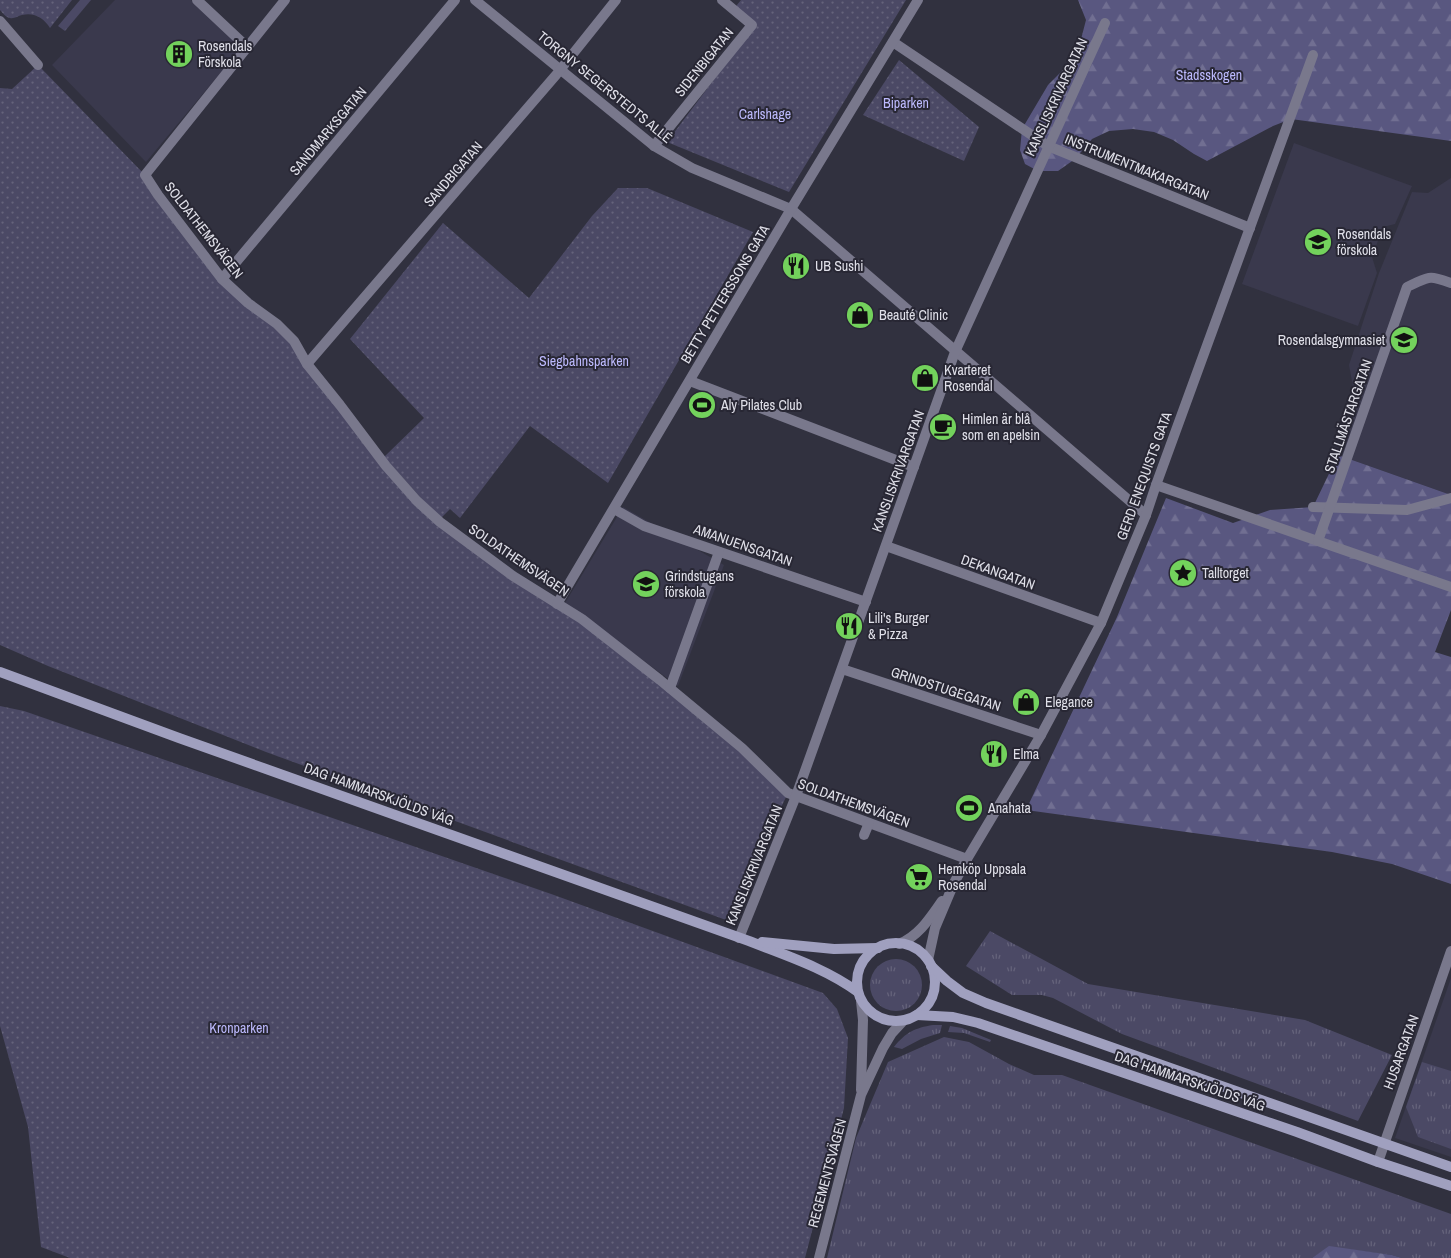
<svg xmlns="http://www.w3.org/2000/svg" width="1451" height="1258" font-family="'Archivo Narrow',sans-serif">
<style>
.built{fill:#3a394d}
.grass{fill:url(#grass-tufts)}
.forest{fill:url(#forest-firs)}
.park{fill:url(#park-dots)}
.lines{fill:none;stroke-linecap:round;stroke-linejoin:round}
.minor{stroke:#79788c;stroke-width:10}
.secondary{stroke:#a0a0bf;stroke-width:10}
.labels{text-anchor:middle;stroke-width:4;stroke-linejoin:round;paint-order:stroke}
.poi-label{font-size:14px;fill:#e0e0e9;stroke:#282734;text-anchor:start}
.street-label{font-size:14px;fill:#e0e0e9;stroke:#282734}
.park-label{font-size:14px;fill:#bdbafe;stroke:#282734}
</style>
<defs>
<pattern id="grass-tufts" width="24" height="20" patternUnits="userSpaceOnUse" patternTransform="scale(1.25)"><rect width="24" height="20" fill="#4b4965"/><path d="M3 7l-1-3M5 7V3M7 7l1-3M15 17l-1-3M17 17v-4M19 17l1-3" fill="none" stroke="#65637b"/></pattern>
<pattern id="forest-firs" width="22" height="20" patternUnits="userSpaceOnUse" patternTransform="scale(1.25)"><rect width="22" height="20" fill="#595780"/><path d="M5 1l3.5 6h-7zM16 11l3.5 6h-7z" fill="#716f92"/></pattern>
<pattern id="park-dots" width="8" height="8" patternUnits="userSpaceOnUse" patternTransform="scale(1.25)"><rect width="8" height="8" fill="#4b4965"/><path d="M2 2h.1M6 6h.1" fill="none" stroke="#65637b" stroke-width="1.8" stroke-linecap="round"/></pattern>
</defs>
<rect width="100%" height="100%" fill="#31313f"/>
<g class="built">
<path d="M 115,0 L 191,0 L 242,47 L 146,162 L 52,65 Z"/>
<path d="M 1294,143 L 1412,186 L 1395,224 L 1383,227 L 1372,257 L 1377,273 L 1358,326 L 1242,284 Z"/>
<path d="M 1451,178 L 1451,495 L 1338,455 L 1345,439 L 1354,407 L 1353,387 L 1349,365 L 1379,273 L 1412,192 L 1428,193 Z"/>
<path d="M 623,507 L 724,565 L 678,686 L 565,603 Z"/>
<path d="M 1451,978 L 1451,1157 L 1395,1138 Z"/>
</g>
<g class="grass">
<path d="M 80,0 L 91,0 L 65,31 L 58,26 Z"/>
<path d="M 990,931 L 1088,984 L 1305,1020 L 1392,1055 L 1358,1121 L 1122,1034 L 1053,998 L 1042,995 L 1012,995 L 966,966 Z"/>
<circle cx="896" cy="985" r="26"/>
<path d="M 933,1025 L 942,1025 L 940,1033 L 921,1039 L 902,1049 L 894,1047 C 906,1032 915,1028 933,1025 Z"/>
<path d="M 950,1026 L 962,1028 L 991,1040 L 990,1042 L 964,1033 L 948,1032 Z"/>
<path d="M 944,1037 L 969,1042 L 1009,1064 L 1034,1075 L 1062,1075 L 1451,1214 L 1451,1258 L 1402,1258 L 1392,1255 L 1329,1247 L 1312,1258 L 827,1258 L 856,1138 L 888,1062 Z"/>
<path d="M 1422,1062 L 1451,1071 L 1451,1149 L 1418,1137 L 1406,1107 Z"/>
</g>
<g class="forest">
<path d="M 1078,0 L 1451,0 L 1451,141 L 1291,119 L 1273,126 L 1207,161 L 1194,154 L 1173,140 L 1154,132 L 1133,129 L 1109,131 L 1092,139 L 1075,159 L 1058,171 L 1038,171 L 1025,164 L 1020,150 L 1022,129 L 1048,85 L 1066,67 L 1079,47 L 1086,20 Z"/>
<path d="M 1338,455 L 1451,495 L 1451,610 L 1435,652 L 1451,657 L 1451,884 L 1392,864 L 1332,852 L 1026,810 L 1117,617 L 1166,498 L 1233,523 L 1270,510 L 1313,507 Z"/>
<path d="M 1329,1246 L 1392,1255 L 1402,1258 L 1312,1258 Z"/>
</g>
<g class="park">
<path d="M 0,0 L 72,0 L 50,28 C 44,18 34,12 22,15 C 18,16 14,19 10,18 C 5,17 3,13 0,10 Z"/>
<path d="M 741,0 L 906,0 L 789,192 L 667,142 L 752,29 L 732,11 Z"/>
<path d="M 899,60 L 979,127 L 964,161 L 863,115 Z"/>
<path d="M 38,65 L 145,175 L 222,279 L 277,324 L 417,501 L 580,621 L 719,731 L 788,793 L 726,920 L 266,752 L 48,666 L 0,645 L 0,88 L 12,89 Z"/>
<path d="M 618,188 L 647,188 L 753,232 L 608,483 L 530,426 L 460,518 L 450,509 L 440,519 L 384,457 L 424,418 L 350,339 L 443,223 L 529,298 L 592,216 Z"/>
<path d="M 0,706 L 24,711 L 554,895 L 823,993 L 837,1009 L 848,1038 L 844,1108 L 805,1258 L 70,1258 L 41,1247 L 28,1127 L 0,1026 Z"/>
</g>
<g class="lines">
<g class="minor">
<path d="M 197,0 L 247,47"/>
<path d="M 285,0 L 145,175 L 158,195 L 222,279 L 248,303 L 277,324 L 294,341 L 307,364 L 340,405 L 386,466 L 417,501 L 440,522 L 513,576 L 582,619 L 660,680 L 742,748 L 788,793 L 967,859"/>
<path d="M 475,0 L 654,146 L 692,168 L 791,209 L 1146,515"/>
<path d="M 0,21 L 38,65"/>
<path d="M 893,42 L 1048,146 L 1250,228"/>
<path d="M 654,146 L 752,25 L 722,0"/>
<path d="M 222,279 L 455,0"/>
<path d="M 307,364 L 556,75 L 616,0"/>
<path d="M 690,381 L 914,467"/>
<path d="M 1156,485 L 1451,587"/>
<path d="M 1313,507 L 1407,510 L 1451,498"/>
<path d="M 614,509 L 644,526 L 866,602"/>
<path d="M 1318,541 L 1407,287 C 1430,277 1426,274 1451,283"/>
<path d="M 886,546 L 1101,623"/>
<path d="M 557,604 L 791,209 L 918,0"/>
<path d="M 842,669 L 1041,735"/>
<path d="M 670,688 L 719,552"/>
<path d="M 864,835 L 869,823"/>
<path d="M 739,938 L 796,796 L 955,352 L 1105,23"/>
<path d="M 899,944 C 919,936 930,918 942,901"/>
<path d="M 928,960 L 935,928 L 954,883 L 967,859 L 1041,735 L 1101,623 L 1146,515 L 1156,485 L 1313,55"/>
<path d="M 861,1090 L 863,1020 L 861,1001"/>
<path d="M 1378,1162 L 1451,951"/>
<path d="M 819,1258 L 861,1095 L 883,1048 L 892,1033 L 904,1020"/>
</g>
<g class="secondary">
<path d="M 0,672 L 179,738 L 749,941 C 787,956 825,968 858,992"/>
<path d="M 762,942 L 834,949 L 878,948"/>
<circle cx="896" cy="982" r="39"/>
<path d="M 931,966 L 947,981 L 963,993 L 986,1003 L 1451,1167"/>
<path d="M 917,1015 L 953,1017 L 978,1023 L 1297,1132 L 1378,1162 L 1451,1186"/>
</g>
</g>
<defs>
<symbol id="building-disc" viewBox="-11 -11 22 22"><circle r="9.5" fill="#73d25c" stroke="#282734"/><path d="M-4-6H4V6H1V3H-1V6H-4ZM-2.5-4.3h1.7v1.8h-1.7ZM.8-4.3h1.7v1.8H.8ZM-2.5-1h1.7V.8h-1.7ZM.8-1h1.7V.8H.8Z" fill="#111"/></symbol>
<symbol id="school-disc" viewBox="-11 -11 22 22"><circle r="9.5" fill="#73d25c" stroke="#282734"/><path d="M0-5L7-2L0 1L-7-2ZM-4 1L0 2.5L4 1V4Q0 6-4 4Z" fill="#111"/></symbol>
<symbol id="restaurant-disc" viewBox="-11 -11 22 22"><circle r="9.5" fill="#73d25c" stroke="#282734"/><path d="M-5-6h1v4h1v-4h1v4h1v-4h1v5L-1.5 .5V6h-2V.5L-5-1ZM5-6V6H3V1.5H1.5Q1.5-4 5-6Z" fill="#111"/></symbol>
<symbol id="shop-disc" viewBox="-11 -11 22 22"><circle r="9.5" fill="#73d25c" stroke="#282734"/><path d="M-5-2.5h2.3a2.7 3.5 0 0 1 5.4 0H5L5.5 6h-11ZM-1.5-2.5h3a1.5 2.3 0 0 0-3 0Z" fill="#111"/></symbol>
<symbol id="stadium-disc" viewBox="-11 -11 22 22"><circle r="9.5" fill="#73d25c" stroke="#282734"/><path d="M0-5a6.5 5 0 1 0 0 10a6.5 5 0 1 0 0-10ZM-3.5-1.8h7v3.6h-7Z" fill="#111"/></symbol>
<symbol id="cafe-disc" viewBox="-11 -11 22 22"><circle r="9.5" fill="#73d25c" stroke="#282734"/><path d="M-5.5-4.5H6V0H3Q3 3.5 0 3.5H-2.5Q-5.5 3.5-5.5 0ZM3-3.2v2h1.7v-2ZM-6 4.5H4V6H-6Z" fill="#111"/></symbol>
<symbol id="sight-disc" viewBox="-11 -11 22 22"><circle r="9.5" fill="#73d25c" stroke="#282734"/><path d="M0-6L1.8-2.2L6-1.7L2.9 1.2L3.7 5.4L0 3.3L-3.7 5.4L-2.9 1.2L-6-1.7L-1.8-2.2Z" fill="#111"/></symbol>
<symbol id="supermarket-disc" viewBox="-11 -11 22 22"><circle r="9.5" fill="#73d25c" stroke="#282734"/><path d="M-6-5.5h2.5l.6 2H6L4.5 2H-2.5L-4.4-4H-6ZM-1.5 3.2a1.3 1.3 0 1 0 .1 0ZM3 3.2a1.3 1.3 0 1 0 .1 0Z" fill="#111"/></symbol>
</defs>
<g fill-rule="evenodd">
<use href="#building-disc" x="163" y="38" width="32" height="32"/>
<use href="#school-disc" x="1302" y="226" width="32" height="32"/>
<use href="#restaurant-disc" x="780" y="250" width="32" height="32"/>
<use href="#shop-disc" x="844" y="299" width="32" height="32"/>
<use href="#school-disc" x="1388" y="324" width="32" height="32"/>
<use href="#shop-disc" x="909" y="362" width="32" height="32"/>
<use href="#stadium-disc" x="686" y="389" width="32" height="32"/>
<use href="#cafe-disc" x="927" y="411" width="32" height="32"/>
<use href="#sight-disc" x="1167" y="557" width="32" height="32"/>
<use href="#school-disc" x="630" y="568" width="32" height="32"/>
<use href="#restaurant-disc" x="833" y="610" width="32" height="32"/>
<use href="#shop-disc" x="1010" y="686" width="32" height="32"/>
<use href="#restaurant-disc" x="978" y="738" width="32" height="32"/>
<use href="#stadium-disc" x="953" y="792" width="32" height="32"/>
<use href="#supermarket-disc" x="903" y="861" width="32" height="32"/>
</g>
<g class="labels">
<g class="poi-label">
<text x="198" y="51">Rosendals<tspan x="198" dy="16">Förskola</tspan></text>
<text x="1337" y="239">Rosendals<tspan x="1337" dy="16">förskola</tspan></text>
<text x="815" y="271">UB Sushi</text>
<text x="879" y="320">Beauté Clinic</text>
<text x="1385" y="345" text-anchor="end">Rosendalsgymnasiet</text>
<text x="944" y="375">Kvarteret<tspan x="944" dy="16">Rosendal</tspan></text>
<text x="721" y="410">Aly Pilates Club</text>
<text x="962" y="424">Himlen är blå<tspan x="962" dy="16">som en apelsin</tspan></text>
<text x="1202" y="578">Talltorget</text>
<text x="665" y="581">Grindstugans<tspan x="665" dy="16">förskola</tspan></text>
<text x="868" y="623">Lili's Burger<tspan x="868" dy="16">&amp; Pizza</tspan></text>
<text x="1045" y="707">Elegance</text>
<text x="1013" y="759">Elma</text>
<text x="988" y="813">Anahata</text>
<text x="938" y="874">Hemköp Uppsala<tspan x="938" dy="16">Rosendal</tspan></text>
</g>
<g class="street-label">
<text transform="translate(704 62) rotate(-51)" y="5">SIDENBIGATAN</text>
<text transform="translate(605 87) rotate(39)" y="5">TORGNY SEGERSTEDTS ALLÉ</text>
<text transform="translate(1056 97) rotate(-65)" y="5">KANSLISKRIVARGATAN</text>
<text transform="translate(328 131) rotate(-50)" y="5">SANDMARKSGATAN</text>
<text transform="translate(1137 167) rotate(22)" y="5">INSTRUMENTMAKARGATAN</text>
<text transform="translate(453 174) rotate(-49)" y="5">SANDBIGATAN</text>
<text transform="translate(204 230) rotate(52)" y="5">SOLDATHEMSVÄGEN</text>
<text transform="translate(725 294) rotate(-59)" y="5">BETTY PETTERSSONS GATA</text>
<text transform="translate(1348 416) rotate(-71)" y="5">STALLMÄSTARGATAN</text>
<text transform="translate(898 471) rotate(-70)" y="5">KANSLISKRIVARGATAN</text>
<text transform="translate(1144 476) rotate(-70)" y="5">GERD ENEQUISTS GATA</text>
<text transform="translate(743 545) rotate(19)" y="5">AMANUENSGATAN</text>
<text transform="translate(519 560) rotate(34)" y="5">SOLDATHEMSVÄGEN</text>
<text transform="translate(998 572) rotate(20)" y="5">DEKANGATAN</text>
<text transform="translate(946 689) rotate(18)" y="5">GRINDSTUGEGATAN</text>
<text transform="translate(379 794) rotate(20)" y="5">DAG HAMMARSKJÖLDS VÄG</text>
<text transform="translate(854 803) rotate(20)" y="5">SOLDATHEMSVÄGEN</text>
<text transform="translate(754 865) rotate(-68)" y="5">KANSLISKRIVARGATAN</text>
<text transform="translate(1401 1052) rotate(-70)" y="5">HUSARGATAN</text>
<text transform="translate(1190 1081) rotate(19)" y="5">DAG HAMMARSKJÖLDS VÄG</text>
<text transform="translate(827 1173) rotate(-75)" y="5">REGEMENTSVÄGEN</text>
</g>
<g class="park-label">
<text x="1209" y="80">Stadsskogen</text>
<text x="906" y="108">Biparken</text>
<text x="765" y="119">Carlshage</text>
<text x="584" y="366">Siegbahnsparken</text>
<text x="239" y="1033">Kronparken</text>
</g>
</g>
</svg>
